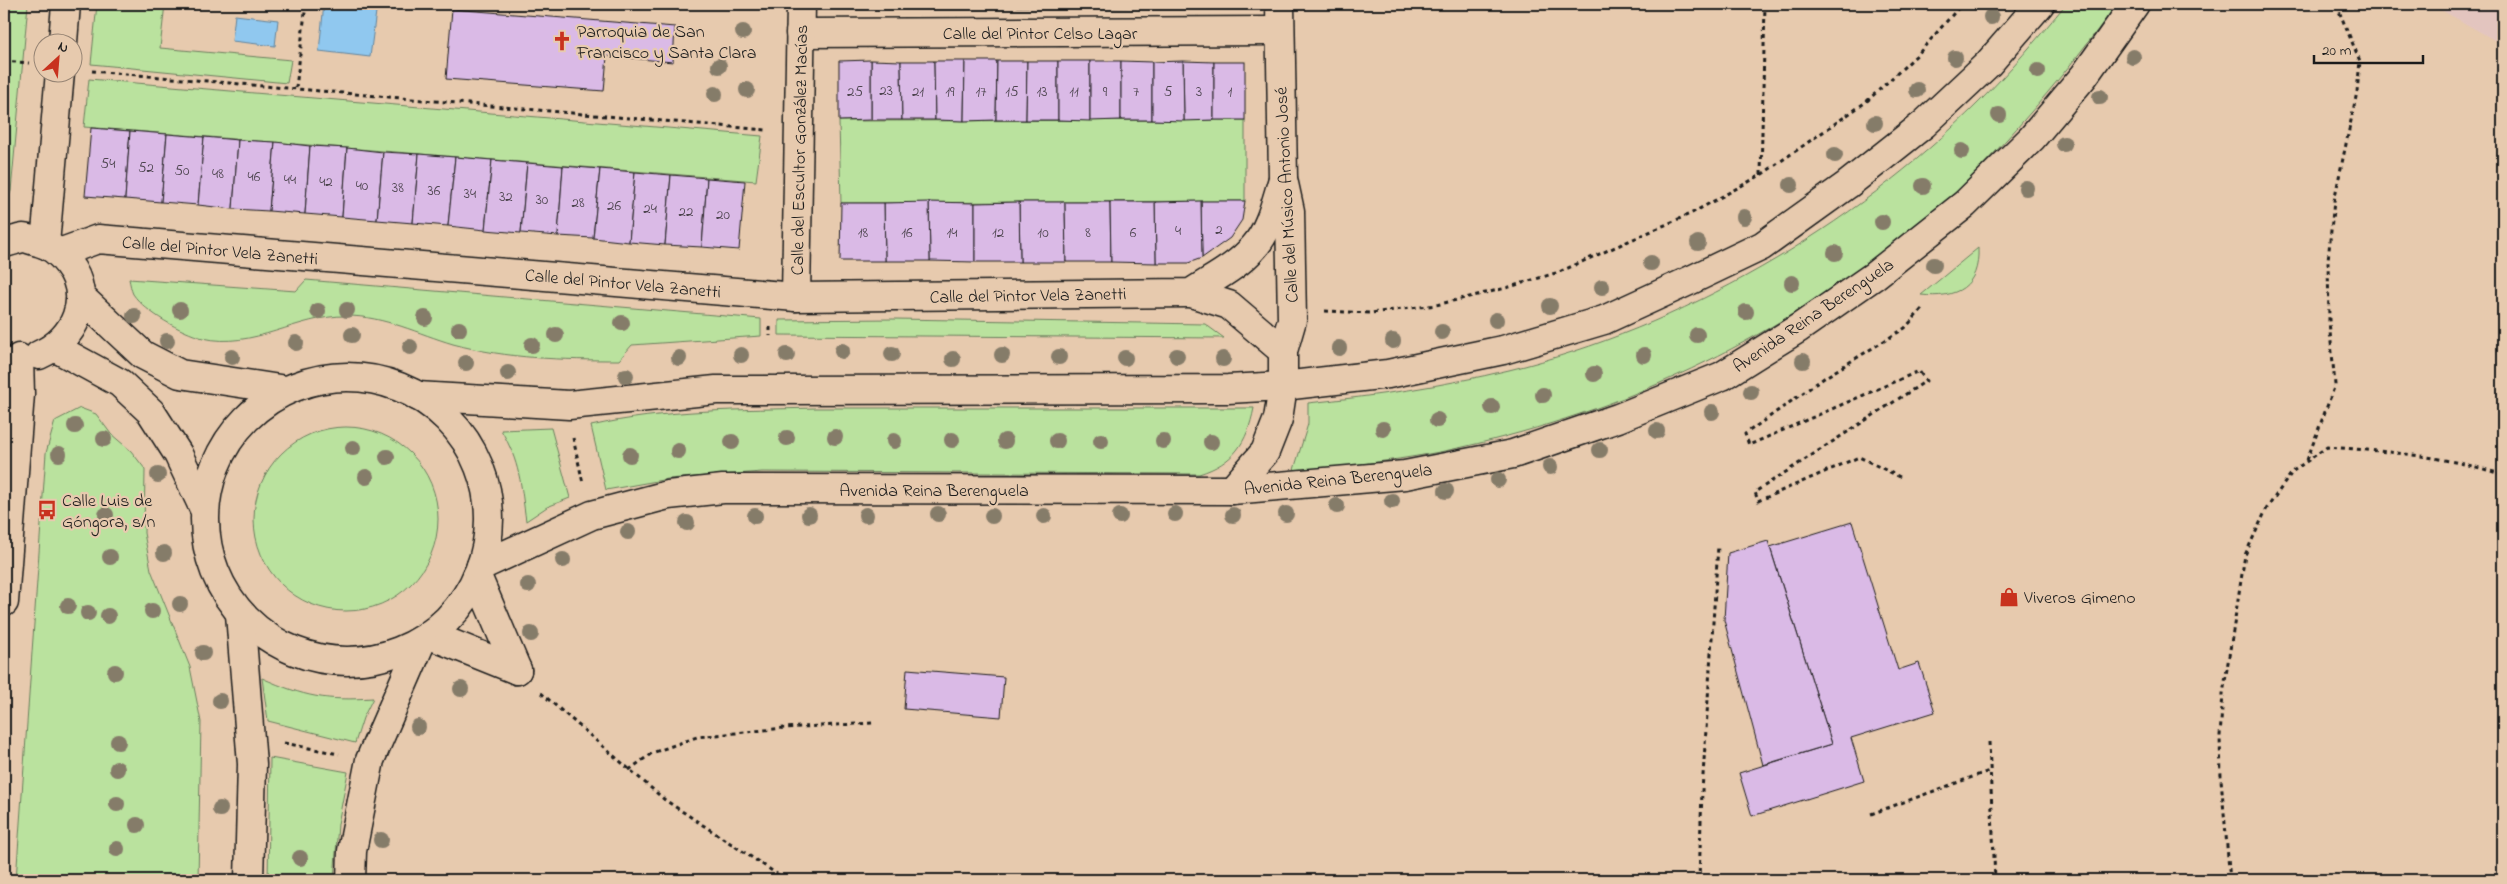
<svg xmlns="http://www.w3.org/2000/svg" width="2507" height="884" font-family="'Indie Flower',sans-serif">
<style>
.built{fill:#e3c5bf}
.green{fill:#bae29e;stroke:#6b7f5d}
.water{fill:#90c8ef;stroke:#62839b}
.building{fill:#dabae6;stroke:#1c1c1c}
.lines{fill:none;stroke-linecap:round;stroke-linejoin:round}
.minor-casing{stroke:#1c1c1c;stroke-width:31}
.major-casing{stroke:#1c1c1c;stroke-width:31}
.path{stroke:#1c1c1c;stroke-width:3;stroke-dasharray:4 4;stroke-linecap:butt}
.minor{stroke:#e7caae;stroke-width:28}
.major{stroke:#e7caae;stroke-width:28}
.tree{fill:#857b69}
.labels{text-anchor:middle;stroke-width:4.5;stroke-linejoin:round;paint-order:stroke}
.number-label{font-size:15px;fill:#4c444e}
.poi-label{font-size:18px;fill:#1c1c1c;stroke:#e7caae;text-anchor:start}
.street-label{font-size:18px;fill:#1c1c1c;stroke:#e7caae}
</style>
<rect width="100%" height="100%" fill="#e7caae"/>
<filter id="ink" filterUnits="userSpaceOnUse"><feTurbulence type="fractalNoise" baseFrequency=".02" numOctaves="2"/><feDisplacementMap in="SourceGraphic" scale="10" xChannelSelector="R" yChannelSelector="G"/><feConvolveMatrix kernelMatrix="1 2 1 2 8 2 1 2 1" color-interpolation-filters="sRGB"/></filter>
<g filter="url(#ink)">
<path class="built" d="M 2431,4 L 2503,4 L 2503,45 Z"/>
<g class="green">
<path d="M 4,4 L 28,4 L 11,191 L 4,209 Z"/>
<path d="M 97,4 L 165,4 L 160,48 L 291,60 L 287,83 L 91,64 Z"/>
<path d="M 2066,4 L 2117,4 C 2066,73 2012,138 1950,198 C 1933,213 1914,227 1896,241 C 1769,343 1622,411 1463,447 C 1407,460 1350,465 1293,473 L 1308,424 L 1308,403 C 1376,396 1443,386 1509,370 C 1681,328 1853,228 1978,103 C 2009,72 2038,38 2066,4 Z"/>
<path d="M 89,79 L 762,136 L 756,181 L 84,127 Z"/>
<path d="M 1245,120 L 1245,201 L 841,203 L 839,121 Z"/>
<path d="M 1978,248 C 1980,287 1956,299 1921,295 Z"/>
<path d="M 129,279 L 296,291 L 306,280 L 761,319 L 761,336 L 632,345 L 619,360 C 563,360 508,359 453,344 C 419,334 384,316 347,316 C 298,315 253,350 203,338 C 181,332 146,313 133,294 C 131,290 130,283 129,279 Z"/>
<path d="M 895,319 L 1205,324 L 1224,338 L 779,335 L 779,320 Z"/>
<path d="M 80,408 L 96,414 L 111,434 L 131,451 L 145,469 L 144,533 L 151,570 L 190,667 L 201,722 L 198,880 L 16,880 L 46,453 L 55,421 Z"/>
<path d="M 816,408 L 1254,408 C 1247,443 1234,463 1199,474 L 762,472 L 668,479 L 606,490 L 591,426 C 665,409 741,410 816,408 Z"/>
<circle cx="346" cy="519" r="92"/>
<path d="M 551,428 L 570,498 L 547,507 L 526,521 C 521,485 520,462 501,430 Z"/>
<path d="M 262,678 C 305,697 326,701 373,698 L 363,718 L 355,743 L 268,721 Z"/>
<path d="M 270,758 L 348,772 L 338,824 L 334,880 L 268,880 Z"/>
</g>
<g class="water">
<path d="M 324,4 L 377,4 L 370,57 L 319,51 Z"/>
<path d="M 235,15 L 278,20 L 275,46 L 232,41 Z"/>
</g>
<g class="building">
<rect x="839" y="4" width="46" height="2"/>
<rect x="885" y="4" width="46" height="2"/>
<rect x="931" y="4" width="46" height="2"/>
<rect x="977" y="4" width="44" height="2"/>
<rect x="1021" y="4" width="46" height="2"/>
<path d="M 1067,4 L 1111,4 L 1111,7 L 1067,6 Z"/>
<path d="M 1111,4 L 1156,4 L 1156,6 L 1111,7 Z"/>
<rect x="1156" y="4" width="45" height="2"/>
<path d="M 1201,4 L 1247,4 L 1247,7 L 1201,6 Z"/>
<path d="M 452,9 L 675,27 L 673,62 L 607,56 L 604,91 L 446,79 Z"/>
<path d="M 871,60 L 901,61 L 902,120 L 871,120 Z"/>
<path d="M 871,60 L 871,120 L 839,121 L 839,61 Z"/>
<path d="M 901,61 L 934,61 L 935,120 L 902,120 Z"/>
<path d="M 934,61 L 965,61 L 964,121 L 935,120 Z"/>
<path d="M 965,61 L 997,61 L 996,120 L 964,121 Z"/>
<path d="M 997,61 L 1027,61 L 1026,120 L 996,120 Z"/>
<path d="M 1027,61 L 1058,61 L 1058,120 L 1026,120 Z"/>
<path d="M 1058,61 L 1090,61 L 1090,121 L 1058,120 Z"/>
<path d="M 1090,61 L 1121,61 L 1121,120 L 1090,121 Z"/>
<path d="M 1121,61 L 1152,62 L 1152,120 L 1121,120 Z"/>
<path d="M 1183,61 L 1214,62 L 1214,120 L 1184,121 Z"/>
<path d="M 1183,61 L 1184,121 L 1152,120 L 1152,62 Z"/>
<rect x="1214" y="62" width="31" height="58"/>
<path d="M 91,128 L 130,131 L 125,199 L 85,196 Z"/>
<path d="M 130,131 L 167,134 L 161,202 L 125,199 Z"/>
<path d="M 167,134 L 204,137 L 198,205 L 161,202 Z"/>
<path d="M 204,137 L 238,140 L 233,209 L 198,205 Z"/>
<path d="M 238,140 L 275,142 L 269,211 L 233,209 Z"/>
<path d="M 275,142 L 310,146 L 305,214 L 269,211 Z"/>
<path d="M 310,146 L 347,148 L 342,217 L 305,214 Z"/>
<path d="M 347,148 L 383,152 L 377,220 L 342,217 Z"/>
<path d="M 383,152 L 419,154 L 413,223 L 377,220 Z"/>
<path d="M 419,154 L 455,157 L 448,226 L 413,223 Z"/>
<path d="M 455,157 L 492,160 L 485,230 L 448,226 Z"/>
<path d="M 492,160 L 527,163 L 521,233 L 485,230 Z"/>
<path d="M 527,163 L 563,166 L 558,236 L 521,233 Z"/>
<path d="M 563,166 L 600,169 L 593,238 L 558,236 Z"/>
<path d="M 600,169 L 635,172 L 629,242 L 593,238 Z"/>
<path d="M 635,172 L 671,175 L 665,245 L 629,242 Z"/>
<path d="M 671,175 L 707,178 L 702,247 L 665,245 Z"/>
<path d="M 707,178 L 745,181 L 739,250 L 702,247 Z"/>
<path d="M 1201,201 L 1245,201 L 1242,220 L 1230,238 L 1202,258 Z"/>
<path d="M 1201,201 L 1202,258 L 1188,263 L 1156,263 L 1155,202 Z"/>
<path d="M 929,202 L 975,203 L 975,262 L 930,261 Z"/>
<path d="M 929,202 L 930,261 L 885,261 L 884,203 Z"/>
<path d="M 1019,202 L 1065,202 L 1066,262 L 1020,262 Z"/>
<path d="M 1019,202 L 1020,262 L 975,262 L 975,203 Z"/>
<path d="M 1065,202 L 1110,202 L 1111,262 L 1066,262 Z"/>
<path d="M 1110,202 L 1155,202 L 1156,263 L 1111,262 Z"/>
<path d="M 841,203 L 884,203 L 885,261 L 840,261 Z"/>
<path d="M 1852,522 L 1898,670 L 1919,663 L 1935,712 L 1851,738 L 1864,781 L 1752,816 L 1739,773 L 1832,744 L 1770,547 Z"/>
<path d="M 1768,541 L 1832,744 L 1763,765 L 1724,620 L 1728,553 Z"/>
<path d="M 907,669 L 1004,677 L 1001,717 L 904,709 Z"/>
</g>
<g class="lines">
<defs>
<g id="minor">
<path d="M 800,33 L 1280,31"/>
<path d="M 63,42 L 66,4"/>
<path d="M 4,243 C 10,242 17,239 23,238 C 27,238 33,241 38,242 C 51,245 60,253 68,264 C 94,297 75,340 39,355"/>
<path d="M 45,244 L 60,72"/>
<path d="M 59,253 L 98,239 L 796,297 L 1191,293 C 1212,279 1237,267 1254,247 C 1270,230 1276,201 1283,179"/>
<path d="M 1191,293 L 1229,305 L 1283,351"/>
<path d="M 81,297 L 143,355 L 180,374 L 286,390"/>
<path d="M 796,297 L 801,4"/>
<path d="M 54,347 L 120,383 L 151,412 L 178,454 L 204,509"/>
<path d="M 1232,490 L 1265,452 L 1278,419 L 1283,386 L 1283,351 L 1292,320 L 1290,211 L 1283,179 L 1280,4"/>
<path d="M 477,576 L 517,670"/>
<path d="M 4,602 L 20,394 L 19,358"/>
<path d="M 430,635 L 517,670"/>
</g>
<g id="major">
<circle cx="347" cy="519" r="142"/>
<path d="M 417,396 L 569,405 L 716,390 L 1228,389 L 1283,386 L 1388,374 L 1503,350 L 1604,320 L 1691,280 L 1762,246 L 1847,185 L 1924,124 L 1988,64 L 2040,4"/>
<path d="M 481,566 L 592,515 L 668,495 L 723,489 L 1232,490 L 1405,475 L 1513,454 L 1618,418 L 1722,376 L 1799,328 L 1874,276 L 1965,204 L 2032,138 L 2084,76 L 2135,4"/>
<path d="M 240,614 L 252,764 L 249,880"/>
<path d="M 351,880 L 352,851 L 370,760 L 422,640"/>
</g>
</defs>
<use href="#minor" class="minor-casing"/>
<use href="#major" class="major-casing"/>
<g class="path">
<path d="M 4,61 L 29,63"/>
<path d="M 92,71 L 766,130"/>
<path d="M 296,88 L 306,4"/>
<path d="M 1761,175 L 1765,4"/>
<path d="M 1325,311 L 1370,313 L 1436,305 L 1506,288 L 1559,272 L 1692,213 L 1761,175 L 1866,102 L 1918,54 L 1962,4"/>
<path d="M 770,327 L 770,336"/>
<path d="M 573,438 L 583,483"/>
<path d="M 2307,460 L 2335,385 L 2329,321 L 2328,260 L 2334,201 L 2357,92 L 2360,61 L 2336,4"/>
<path d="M 1900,477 L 1859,457 L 1758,501 L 1755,492 L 1926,381 L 1919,371 L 1749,445 L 1745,434 L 1824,378 L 1905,328 L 1922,309"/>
<path d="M 541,693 L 665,800 L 786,880"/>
<path d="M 1989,742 L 1995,880"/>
<path d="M 284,743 L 339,754"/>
<path d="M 629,770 L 652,753 L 697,737 L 784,728 L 873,723"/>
<path d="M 1871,814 L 1989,771"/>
<path d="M 1699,880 L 1702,791 L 1718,546"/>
<path d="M 2230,880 L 2221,779 L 2220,736 L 2223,694 L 2245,555 L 2267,508 L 2293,471 L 2327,447 C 2386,451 2447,456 2503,475"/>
</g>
<use href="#minor" class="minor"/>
<use href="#major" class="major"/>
</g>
<g class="tree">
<circle cx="1991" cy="17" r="8"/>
<circle cx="743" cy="32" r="8"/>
<circle cx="2133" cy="57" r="8"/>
<circle cx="1955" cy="58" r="8"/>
<circle cx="719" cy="66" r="8"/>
<circle cx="2038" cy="71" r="8"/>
<circle cx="747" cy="90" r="8"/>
<circle cx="1917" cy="90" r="8"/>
<circle cx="715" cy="94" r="8"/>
<circle cx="2100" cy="97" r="8"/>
<circle cx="1999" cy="115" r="8"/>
<circle cx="1875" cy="123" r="8"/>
<circle cx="2064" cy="144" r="8"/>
<circle cx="1962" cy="151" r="8"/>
<circle cx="1835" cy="155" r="8"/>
<circle cx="1791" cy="185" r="8"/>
<circle cx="1923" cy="186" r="8"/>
<circle cx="2026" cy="188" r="8"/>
<circle cx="1744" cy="217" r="8"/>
<circle cx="1882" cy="222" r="8"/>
<circle cx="1698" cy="243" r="8"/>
<circle cx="1835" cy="253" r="8"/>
<circle cx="1651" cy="263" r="8"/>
<circle cx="1934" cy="265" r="8"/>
<circle cx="1792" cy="283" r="8"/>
<circle cx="1602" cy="287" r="8"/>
<circle cx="1550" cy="306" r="8"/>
<circle cx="180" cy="310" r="8"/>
<circle cx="347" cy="310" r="8"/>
<circle cx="318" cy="311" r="8"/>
<circle cx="1746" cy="312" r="8"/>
<circle cx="134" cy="316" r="8"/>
<circle cx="425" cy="318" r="8"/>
<circle cx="1496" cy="320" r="8"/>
<circle cx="622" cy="323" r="8"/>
<circle cx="459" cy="329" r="8"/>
<circle cx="1442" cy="332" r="8"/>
<circle cx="352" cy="335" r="8"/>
<circle cx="556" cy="335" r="8"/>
<circle cx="1697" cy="335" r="8"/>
<circle cx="167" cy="341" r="8"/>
<circle cx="1393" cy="341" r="8"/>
<circle cx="296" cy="343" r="8"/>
<circle cx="532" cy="345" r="8"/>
<circle cx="410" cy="347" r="8"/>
<circle cx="1339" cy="348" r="8"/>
<circle cx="842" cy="351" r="8"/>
<circle cx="892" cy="354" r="8"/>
<circle cx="741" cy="355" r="8"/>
<circle cx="787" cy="355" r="8"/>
<circle cx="1002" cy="355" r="8"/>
<circle cx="1644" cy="355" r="8"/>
<circle cx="1177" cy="356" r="8"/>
<circle cx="232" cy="357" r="8"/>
<circle cx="1059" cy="357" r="8"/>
<circle cx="679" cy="358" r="8"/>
<circle cx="1125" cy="358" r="8"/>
<circle cx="953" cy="359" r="8"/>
<circle cx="1223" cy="359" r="8"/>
<circle cx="1803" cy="361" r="8"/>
<circle cx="466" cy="363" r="8"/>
<circle cx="508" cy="373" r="8"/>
<circle cx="1594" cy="374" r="8"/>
<circle cx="626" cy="376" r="8"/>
<circle cx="1751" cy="392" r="8"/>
<circle cx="1543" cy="395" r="8"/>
<circle cx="1492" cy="407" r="8"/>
<circle cx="1712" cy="412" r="8"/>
<circle cx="1437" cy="420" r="8"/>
<circle cx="75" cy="426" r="8"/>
<circle cx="1383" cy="429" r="8"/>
<circle cx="1657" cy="431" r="8"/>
<circle cx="835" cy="437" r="8"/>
<circle cx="787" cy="438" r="8"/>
<circle cx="104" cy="439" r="8"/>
<circle cx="952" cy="440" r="8"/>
<circle cx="894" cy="441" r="8"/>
<circle cx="1005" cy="441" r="8"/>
<circle cx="1057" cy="441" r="8"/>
<circle cx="1101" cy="441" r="8"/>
<circle cx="1163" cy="441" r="8"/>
<circle cx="732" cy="442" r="8"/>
<circle cx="1211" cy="442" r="8"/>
<circle cx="353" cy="448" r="8"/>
<circle cx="1600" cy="450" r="8"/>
<circle cx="678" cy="451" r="8"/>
<circle cx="59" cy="454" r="8"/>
<circle cx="630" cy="455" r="8"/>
<circle cx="387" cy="457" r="8"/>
<circle cx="1550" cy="467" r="8"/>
<circle cx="158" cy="475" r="8"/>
<circle cx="366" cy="477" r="8"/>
<circle cx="1498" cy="480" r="8"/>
<circle cx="1446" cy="491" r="8"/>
<circle cx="1392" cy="501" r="8"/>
<circle cx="1337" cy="506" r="8"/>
<circle cx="938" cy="514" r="8"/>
<circle cx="1175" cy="514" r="8"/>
<circle cx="1286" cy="514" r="8"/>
<circle cx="106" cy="515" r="8"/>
<circle cx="809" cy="515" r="8"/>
<circle cx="866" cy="515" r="8"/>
<circle cx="1233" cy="515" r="8"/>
<circle cx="755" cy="516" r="8"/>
<circle cx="992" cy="516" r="8"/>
<circle cx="1044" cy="516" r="8"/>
<circle cx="1120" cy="516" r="8"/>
<circle cx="687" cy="523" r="8"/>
<circle cx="628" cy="532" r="8"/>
<circle cx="164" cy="553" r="8"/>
<circle cx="110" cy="557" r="8"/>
<circle cx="563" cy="560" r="8"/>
<circle cx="528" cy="585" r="8"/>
<circle cx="180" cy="604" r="8"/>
<circle cx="68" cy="606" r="8"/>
<circle cx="152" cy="611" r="8"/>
<circle cx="88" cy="613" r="8"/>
<circle cx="108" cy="616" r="8"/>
<circle cx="531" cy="634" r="8"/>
<circle cx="203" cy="653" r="8"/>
<circle cx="115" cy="672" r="8"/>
<circle cx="461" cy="689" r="8"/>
<circle cx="220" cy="701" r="8"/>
<circle cx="418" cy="727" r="8"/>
<circle cx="118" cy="742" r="8"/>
<circle cx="117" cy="769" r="8"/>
<circle cx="117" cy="804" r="8"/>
<circle cx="220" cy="809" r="8"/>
<circle cx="137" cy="825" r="8"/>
<circle cx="381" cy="840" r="8"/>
<circle cx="117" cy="849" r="8"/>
<circle cx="300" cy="858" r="8"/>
</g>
</g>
<defs>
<symbol id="church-bare" viewBox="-9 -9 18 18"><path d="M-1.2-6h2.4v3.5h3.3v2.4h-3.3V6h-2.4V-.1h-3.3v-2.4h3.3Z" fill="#c8321e" stroke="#e7caae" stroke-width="2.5" paint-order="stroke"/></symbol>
<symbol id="bus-bare" viewBox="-9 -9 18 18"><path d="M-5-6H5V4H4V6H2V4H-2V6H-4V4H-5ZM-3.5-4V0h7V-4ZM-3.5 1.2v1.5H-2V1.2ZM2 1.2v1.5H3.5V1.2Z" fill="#c8321e" stroke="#e7caae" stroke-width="2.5" paint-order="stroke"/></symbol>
<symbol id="shop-bare" viewBox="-9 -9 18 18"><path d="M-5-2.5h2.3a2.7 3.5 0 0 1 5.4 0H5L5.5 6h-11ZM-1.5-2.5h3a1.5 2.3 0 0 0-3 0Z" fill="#c8321e" stroke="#e7caae" stroke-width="2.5" paint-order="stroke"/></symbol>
</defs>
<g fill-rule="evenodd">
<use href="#church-bare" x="548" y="27" width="28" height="28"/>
<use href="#bus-bare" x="33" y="496" width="28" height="28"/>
<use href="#shop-bare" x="1995" y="583" width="28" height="28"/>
</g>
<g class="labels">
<g class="number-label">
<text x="886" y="95">23</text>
<text x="855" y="96">25</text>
<text x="918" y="96">21</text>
<text x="950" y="96">19</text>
<text x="981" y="96">17</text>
<text x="1012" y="96">15</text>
<text x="1042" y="96">13</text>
<text x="1074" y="96">11</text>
<text x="1105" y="96">9</text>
<text x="1136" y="96">7</text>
<text x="1168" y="96">5</text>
<text x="1199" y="96">3</text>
<text x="1230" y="96">1</text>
<text x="108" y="168">54</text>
<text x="146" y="172">52</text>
<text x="182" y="175">50</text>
<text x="218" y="178">48</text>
<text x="254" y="181">46</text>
<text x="290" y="184">44</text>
<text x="326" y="186">42</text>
<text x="362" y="190">40</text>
<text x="398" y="192">38</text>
<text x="434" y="195">36</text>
<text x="470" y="198">34</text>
<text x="506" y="201">32</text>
<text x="542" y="204">30</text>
<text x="578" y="207">28</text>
<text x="614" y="210">26</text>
<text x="650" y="213">24</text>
<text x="686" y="216">22</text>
<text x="723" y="219">20</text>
<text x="1219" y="234">2</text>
<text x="1178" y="235">4</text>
<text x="863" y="237">18</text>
<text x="907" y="237">16</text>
<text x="952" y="237">14</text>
<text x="998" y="237">12</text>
<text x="1043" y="237">10</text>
<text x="1088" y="237">8</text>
<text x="1133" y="237">6</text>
</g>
<g class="poi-label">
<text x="577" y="37">Parroquia de San<tspan x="577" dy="21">Francisco y Santa Clara</tspan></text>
<text x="62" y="506">Calle Luis de<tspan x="62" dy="21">Góngora, s/n</tspan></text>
<text x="2024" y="603">Viveros Gimeno</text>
</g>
<g class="street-label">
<text x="1040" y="39">Calle del Pintor Celso Lagar</text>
<text transform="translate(799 150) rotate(-89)" y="6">Calle del Escultor González Macías</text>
<text transform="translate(1286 195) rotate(-93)" y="6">Calle del Músico Antonio José</text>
<text transform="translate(220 250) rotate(5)" y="6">Calle del Pintor Vela Zanetti</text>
<text transform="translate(623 283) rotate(5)" y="6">Calle del Pintor Vela Zanetti</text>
<text transform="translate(1028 295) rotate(-1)" y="6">Calle del Pintor Vela Zanetti</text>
<text transform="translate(1813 315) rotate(-34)" y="6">Avenida Reina Berenguela</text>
<text transform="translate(1338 479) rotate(-6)" y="6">Avenida Reina Berenguela</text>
<text x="934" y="496">Avenida Reina Berenguela</text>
</g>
</g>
<rect width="2507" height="884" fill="none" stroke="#e7caae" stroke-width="20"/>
<rect x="10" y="10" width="2487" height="864" fill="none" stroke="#1c1c1c" stroke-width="2" filter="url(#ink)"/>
<g transform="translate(58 58) rotate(26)"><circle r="24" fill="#e7caae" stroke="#968474"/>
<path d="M0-4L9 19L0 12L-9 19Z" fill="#c8321e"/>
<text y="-8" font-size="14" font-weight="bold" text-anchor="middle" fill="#1c1c1c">N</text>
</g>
<path d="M2314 55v8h109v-8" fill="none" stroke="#1c1c1c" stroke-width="2.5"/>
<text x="2322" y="55" font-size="15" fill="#1c1c1c" stroke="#e7caae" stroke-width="4" paint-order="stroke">20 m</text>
</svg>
